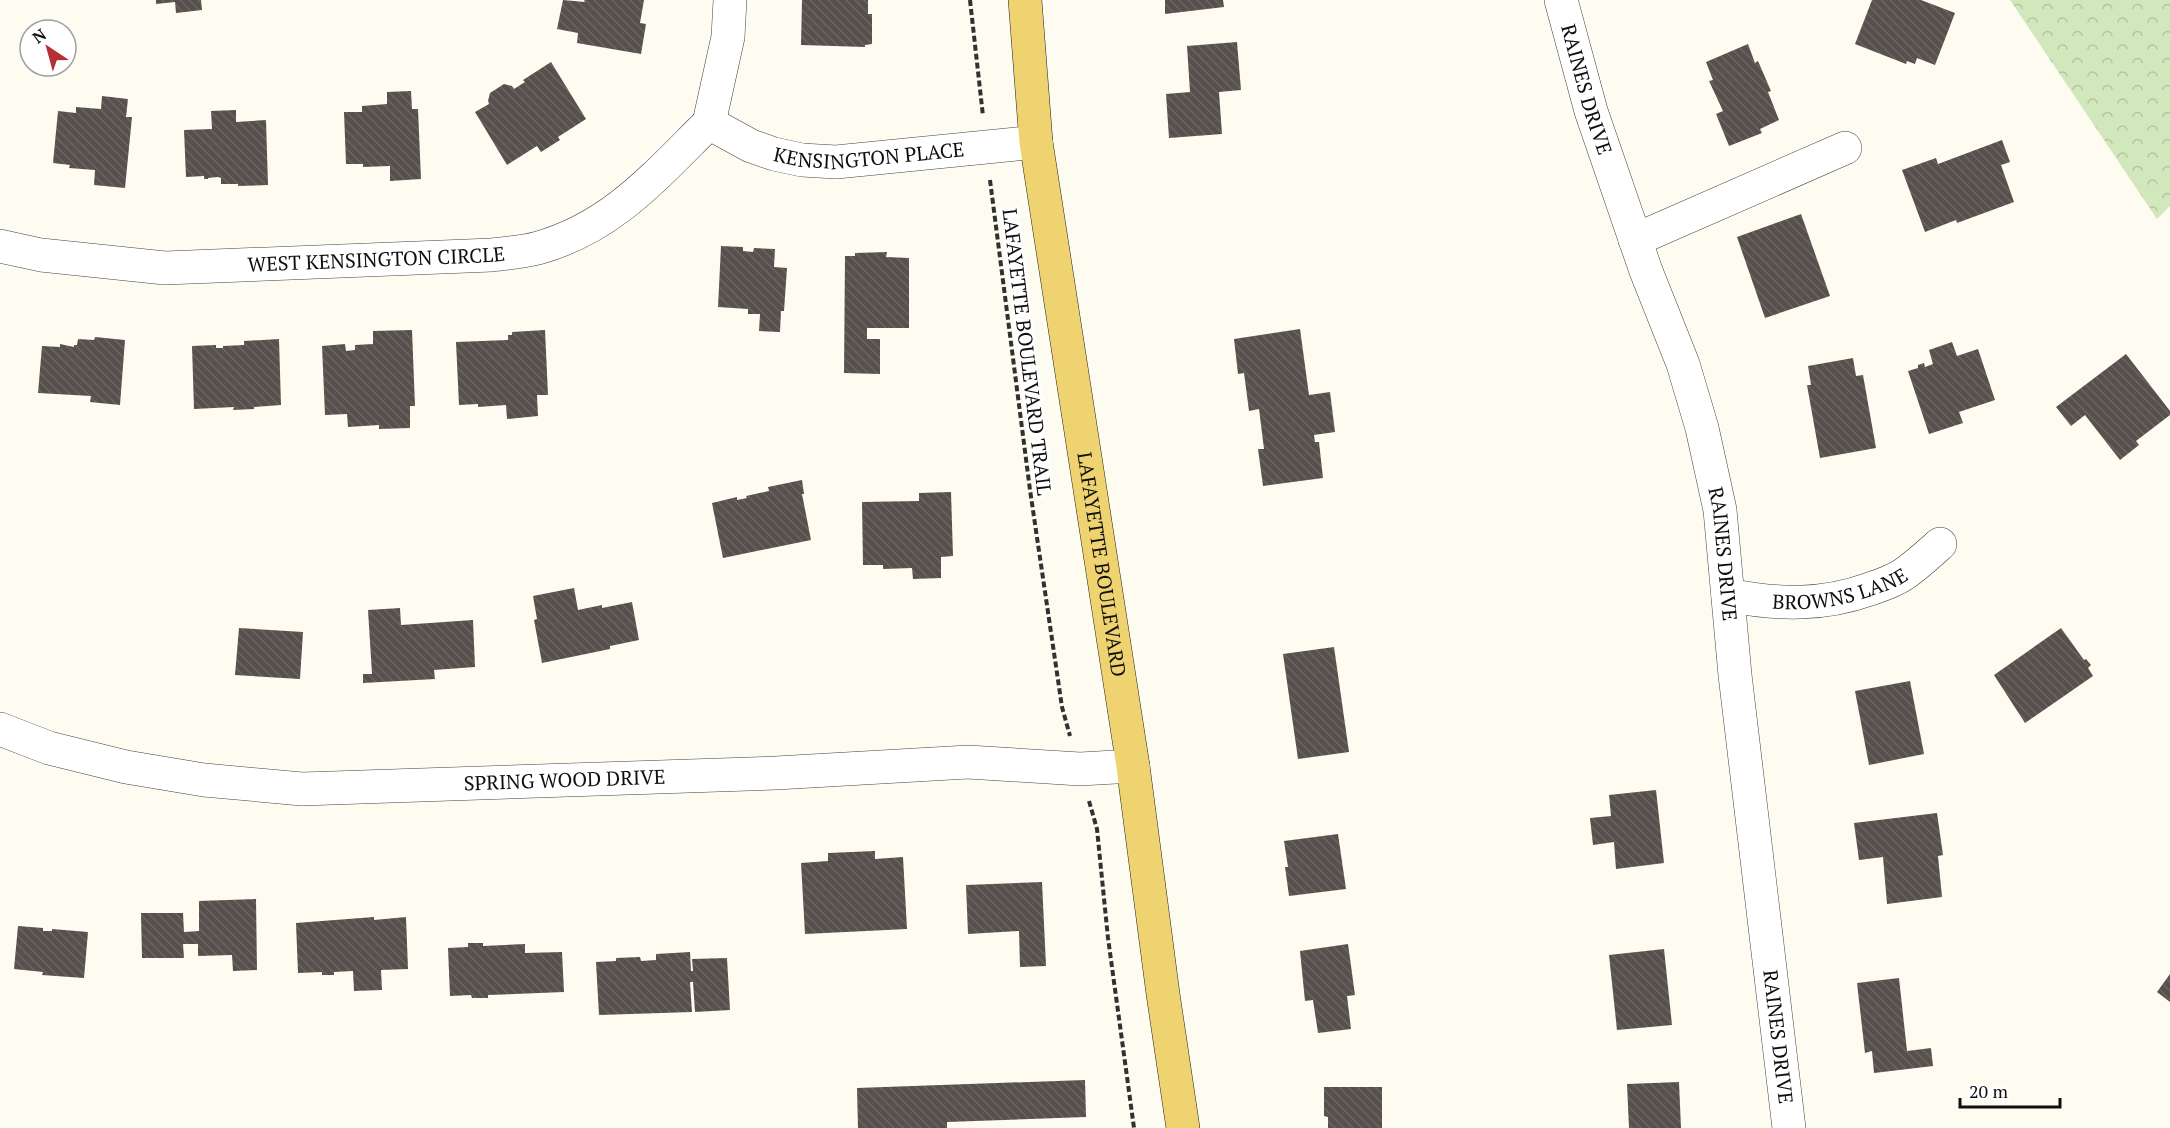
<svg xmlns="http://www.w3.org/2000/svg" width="2170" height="1128" font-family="'PT Serif',serif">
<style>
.park{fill:url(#park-crowns)}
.building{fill:url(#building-back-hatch)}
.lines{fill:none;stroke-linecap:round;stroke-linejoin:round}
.minor-casing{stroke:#424242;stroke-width:34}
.major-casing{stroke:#202020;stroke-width:34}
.path{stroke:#313131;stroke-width:4;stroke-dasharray:6 3;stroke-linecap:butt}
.minor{stroke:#fff;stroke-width:33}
.major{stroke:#efd370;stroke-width:33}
.labels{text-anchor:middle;stroke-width:6;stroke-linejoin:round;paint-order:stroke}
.street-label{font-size:20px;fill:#0f0f0f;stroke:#fff}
</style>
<defs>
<pattern id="park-crowns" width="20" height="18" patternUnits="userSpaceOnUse" patternTransform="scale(1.5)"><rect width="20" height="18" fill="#d2e7bc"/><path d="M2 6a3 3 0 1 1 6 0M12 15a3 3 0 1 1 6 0" fill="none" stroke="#b3c5a0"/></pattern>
<pattern id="building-back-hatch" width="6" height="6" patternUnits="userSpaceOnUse" patternTransform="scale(1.5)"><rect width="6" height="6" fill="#57504c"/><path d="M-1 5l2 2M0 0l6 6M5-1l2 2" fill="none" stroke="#6a6561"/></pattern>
</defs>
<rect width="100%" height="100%" fill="#fefcf1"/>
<path class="park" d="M 2010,0 L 2170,0 L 2170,206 L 2157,219 Z"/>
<g class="building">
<path d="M 156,0 L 201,0 L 202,10 L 176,13 L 175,2 L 156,4 Z"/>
<path d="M 563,0 L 585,2 L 584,0 L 644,0 L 640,23 L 646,24 L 641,54 L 577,43 L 578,33 L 557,29 Z"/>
<path d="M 802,0 L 868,0 L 868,14 L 872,14 L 872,44 L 865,45 L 865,47 L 801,45 Z"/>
<path d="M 1165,0 L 1223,0 L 1224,7 L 1165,14 Z"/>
<path d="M 1872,0 L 1921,0 L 1955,13 L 1935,65 L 1917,58 L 1915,64 L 1907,61 L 1906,64 L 1855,44 Z"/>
<path d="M 1237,42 L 1241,90 L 1219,92 L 1222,134 L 1169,138 L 1166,94 L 1190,92 L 1187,46 Z"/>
<path d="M 1748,44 L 1755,63 L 1758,61 L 1771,91 L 1768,92 L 1779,120 L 1760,129 L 1762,133 L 1729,146 L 1716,114 L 1723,111 L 1709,81 L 1713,80 L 1706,62 Z"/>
<path d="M 551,62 L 586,119 L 558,137 L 560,140 L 541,152 L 537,146 L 507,165 L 475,112 L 489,104 L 488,101 L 490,93 L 504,84 L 512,86 L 514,89 L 525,82 L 523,80 Z"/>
<path d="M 411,91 L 412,109 L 418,109 L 421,179 L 390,181 L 390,166 L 363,167 L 363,164 L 346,164 L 344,112 L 362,112 L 362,106 L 387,104 L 387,92 Z"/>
<path d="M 102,96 L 128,99 L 126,117 L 132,117 L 125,188 L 94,185 L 95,170 L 69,168 L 70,165 L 53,163 L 58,111 L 76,113 L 76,107 L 101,109 Z"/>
<path d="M 236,110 L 236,122 L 266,120 L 268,185 L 238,186 L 238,184 L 221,184 L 221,178 L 218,177 L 208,178 L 208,179 L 204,179 L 204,176 L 186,177 L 184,130 L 212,129 L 211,111 Z"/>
<path d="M 2002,140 L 2010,162 L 2001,165 L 2014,202 L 1957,223 L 1956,220 L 1925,232 L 1902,170 L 1936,158 L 1938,164 Z"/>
<path d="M 1801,214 L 1830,296 L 1765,318 L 1737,237 Z"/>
<path d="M 721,246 L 743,247 L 743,251 L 753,252 L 754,248 L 775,249 L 774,267 L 787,268 L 784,311 L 781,311 L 780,332 L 759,331 L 760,314 L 748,314 L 748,309 L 718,307 Z"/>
<path d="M 887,252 L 886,257 L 909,258 L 909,328 L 867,328 L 867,339 L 880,339 L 880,374 L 844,373 L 845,256 L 855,256 L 855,253 Z"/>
<path d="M 1300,329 L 1309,395 L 1330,392 L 1335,432 L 1314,435 L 1315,442 L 1319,442 L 1323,478 L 1263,486 L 1258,449 L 1264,449 L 1259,409 L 1249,411 L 1244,373 L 1238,374 L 1234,339 Z"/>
<path d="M 412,330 L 415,406 L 410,406 L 410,428 L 379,429 L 379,425 L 348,427 L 347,414 L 325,415 L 322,346 L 345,344 L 346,351 L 355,350 L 355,345 L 373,344 L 373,331 Z"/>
<path d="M 545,330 L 548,395 L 537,395 L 538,416 L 507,419 L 506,405 L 478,407 L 478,404 L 459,405 L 456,342 L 508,340 L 508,335 L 512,335 L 512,332 Z"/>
<path d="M 95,337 L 125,340 L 120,405 L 90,402 L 91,396 L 38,393 L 42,346 L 60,347 L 60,344 L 74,347 L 74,345 L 77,345 L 78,339 L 94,340 Z"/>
<path d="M 279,339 L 281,405 L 254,407 L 254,409 L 233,410 L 234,407 L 194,409 L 192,346 L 216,345 L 216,348 L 223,348 L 223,346 L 244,345 L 244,341 Z"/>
<path d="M 1952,342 L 1957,356 L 1978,349 L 1995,400 L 1959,412 L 1963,423 L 1929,434 L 1908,371 L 1918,368 L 1918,365 L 1924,363 L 1925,367 L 1933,364 L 1929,350 Z"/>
<path d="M 2126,354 L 2170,411 L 2170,415 L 2136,441 L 2139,445 L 2120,460 L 2085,415 L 2071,426 L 2056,407 Z"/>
<path d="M 1853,358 L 1856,376 L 1863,375 L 1876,448 L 1820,458 L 1807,385 L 1811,385 L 1808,366 Z"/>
<path d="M 802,480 L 804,494 L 802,494 L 811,540 L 723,558 L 712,503 L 737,497 L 737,500 L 747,498 L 746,496 L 769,491 L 768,487 Z"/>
<path d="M 951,492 L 953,556 L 941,557 L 941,578 L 913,579 L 912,568 L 883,569 L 883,565 L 863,565 L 862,502 L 919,501 L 919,493 Z"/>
<path d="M 574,588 L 578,610 L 602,605 L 602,608 L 632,602 L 639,640 L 610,646 L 610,649 L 542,663 L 534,620 L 537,619 L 533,596 Z"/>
<path d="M 400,608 L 401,625 L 473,620 L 475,667 L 434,670 L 435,679 L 363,683 L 363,674 L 372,674 L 368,610 Z"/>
<path d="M 239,628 L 303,632 L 300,679 L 235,675 Z"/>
<path d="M 2061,628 L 2084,660 L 2086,659 L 2091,665 L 2088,668 L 2093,676 L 2025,723 L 1994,675 Z"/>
<path d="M 1334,647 L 1349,752 L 1298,759 L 1283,654 Z"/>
<path d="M 1910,681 L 1924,754 L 1869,765 L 1855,691 Z"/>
<path d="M 1656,790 L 1664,863 L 1616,869 L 1614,842 L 1593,845 L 1590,818 L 1611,816 L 1609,795 Z"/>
<path d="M 1937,813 L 1943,855 L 1938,856 L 1942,897 L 1887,904 L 1883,857 L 1859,860 L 1854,823 Z"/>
<path d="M 1338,834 L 1346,889 L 1289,896 L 1285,867 L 1288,867 L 1284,841 Z"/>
<path d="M 875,851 L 875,859 L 903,857 L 907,929 L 805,934 L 801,863 L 828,861 L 828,853 Z"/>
<path d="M 1042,882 L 1046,966 L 1020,967 L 1019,931 L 968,934 L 966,885 Z"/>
<path d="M 256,899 L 257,970 L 233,971 L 232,955 L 198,956 L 198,944 L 183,944 L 184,958 L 142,958 L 141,913 L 183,913 L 184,932 L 199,931 L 199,901 Z"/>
<path d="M 374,917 L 374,920 L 406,917 L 408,969 L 381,970 L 382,990 L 354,991 L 353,971 L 334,972 L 334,975 L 322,975 L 322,972 L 298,973 L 296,923 Z"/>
<path d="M 18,926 L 43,928 L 43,931 L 52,931 L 52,929 L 88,932 L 84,978 L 42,975 L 43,972 L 14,969 Z"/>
<path d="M 468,943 L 483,943 L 483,946 L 525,944 L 525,953 L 562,952 L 564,992 L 488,995 L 488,998 L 472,998 L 471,995 L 450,996 L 448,948 L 468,947 Z"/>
<path d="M 1348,944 L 1355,995 L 1347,996 L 1351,1029 L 1318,1033 L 1313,1000 L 1305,1001 L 1300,951 Z"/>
<path d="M 1664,949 L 1672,1025 L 1617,1030 L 1609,955 Z"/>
<path d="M 690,952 L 691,971 L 693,971 L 692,959 L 727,958 L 730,1010 L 695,1012 L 693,982 L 690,982 L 692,1012 L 599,1015 L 596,962 L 616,961 L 616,958 L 640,957 L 641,961 L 656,960 L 656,954 Z"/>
<path d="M 2170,974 L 2170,1002 L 2157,992 Z"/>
<path d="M 1899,978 L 1907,1051 L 1931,1048 L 1933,1066 L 1874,1073 L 1872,1051 L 1865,1053 L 1857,983 Z"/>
<path d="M 1085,1080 L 1086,1117 L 947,1122 L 947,1128 L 858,1128 L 857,1088 Z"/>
<path d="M 1679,1082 L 1681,1128 L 1629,1128 L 1627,1084 Z"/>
<path d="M 1324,1087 L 1382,1087 L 1382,1128 L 1328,1128 L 1328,1117 L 1324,1116 Z"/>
</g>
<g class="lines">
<defs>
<g id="minor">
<path id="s1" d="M 1561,0 L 1591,111 L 1646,271 L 1683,364 L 1702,428 L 1720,510 L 1735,675 L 1789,1128"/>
<path id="s2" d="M 709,123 L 751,146 L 774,154 L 802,160 L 836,162 L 1036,142"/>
<path d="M 709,123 L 728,37 L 730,0"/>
<path d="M 1635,240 L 1845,148"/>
<path id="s3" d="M 0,246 L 41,255 L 165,268 L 492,255 C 508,253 524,252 538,248 C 613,227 656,175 709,123"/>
<path id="s4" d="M 1728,595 C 1777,605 1823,606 1870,589 C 1882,585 1894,581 1904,574 C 1917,565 1929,554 1940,544"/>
<path id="s5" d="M 0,729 L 49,748 L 126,767 L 204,780 L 302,789 L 776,773 L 968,762 L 1080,769 L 1133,766"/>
</g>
<g id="major">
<path id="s6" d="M 1025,0 L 1036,142 L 1133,766 L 1163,994 L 1183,1128"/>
</g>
</defs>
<use href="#minor" class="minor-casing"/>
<use href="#major" class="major-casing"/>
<g class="path">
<path d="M 970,0 L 983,116"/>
<path d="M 990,180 L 1030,490 L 1062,707 L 1070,736"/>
<path d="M 1089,801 L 1097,829 L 1108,938 L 1134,1128"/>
</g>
<use href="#minor" class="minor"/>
<use href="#major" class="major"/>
</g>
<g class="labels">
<g class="street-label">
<text dy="7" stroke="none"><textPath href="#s1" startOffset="93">RAINES DRIVE</textPath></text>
<text dy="7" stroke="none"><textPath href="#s2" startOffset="168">KENSINGTON PLACE</textPath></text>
<text dy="7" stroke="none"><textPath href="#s3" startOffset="378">WEST KENSINGTON CIRCLE</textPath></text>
<text transform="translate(1027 352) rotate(83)" y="7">LAFAYETTE BOULEVARD TRAIL</text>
<text dy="7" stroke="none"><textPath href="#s1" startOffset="579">RAINES DRIVE</textPath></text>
<text dy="7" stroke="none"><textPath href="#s6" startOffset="570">LAFAYETTE BOULEVARD</textPath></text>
<text dy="7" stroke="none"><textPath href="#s4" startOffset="114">BROWNS LANE</textPath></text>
<text dy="7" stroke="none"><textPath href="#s5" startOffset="572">SPRING WOOD DRIVE</textPath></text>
<text dy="7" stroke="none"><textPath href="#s1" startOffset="1065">RAINES DRIVE</textPath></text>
</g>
</g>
<g transform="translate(48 48) rotate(324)"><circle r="28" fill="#ffffff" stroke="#9f9f9f" stroke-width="1.5"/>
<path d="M0-4.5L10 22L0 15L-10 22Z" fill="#b62f33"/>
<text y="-9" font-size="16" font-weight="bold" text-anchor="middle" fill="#0f0f0f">N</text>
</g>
<path d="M1960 1098v9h100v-9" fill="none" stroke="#0f0f0f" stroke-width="3"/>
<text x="1969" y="1098" font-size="18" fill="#0f0f0f" stroke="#ffffff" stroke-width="4.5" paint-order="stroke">20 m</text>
</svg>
